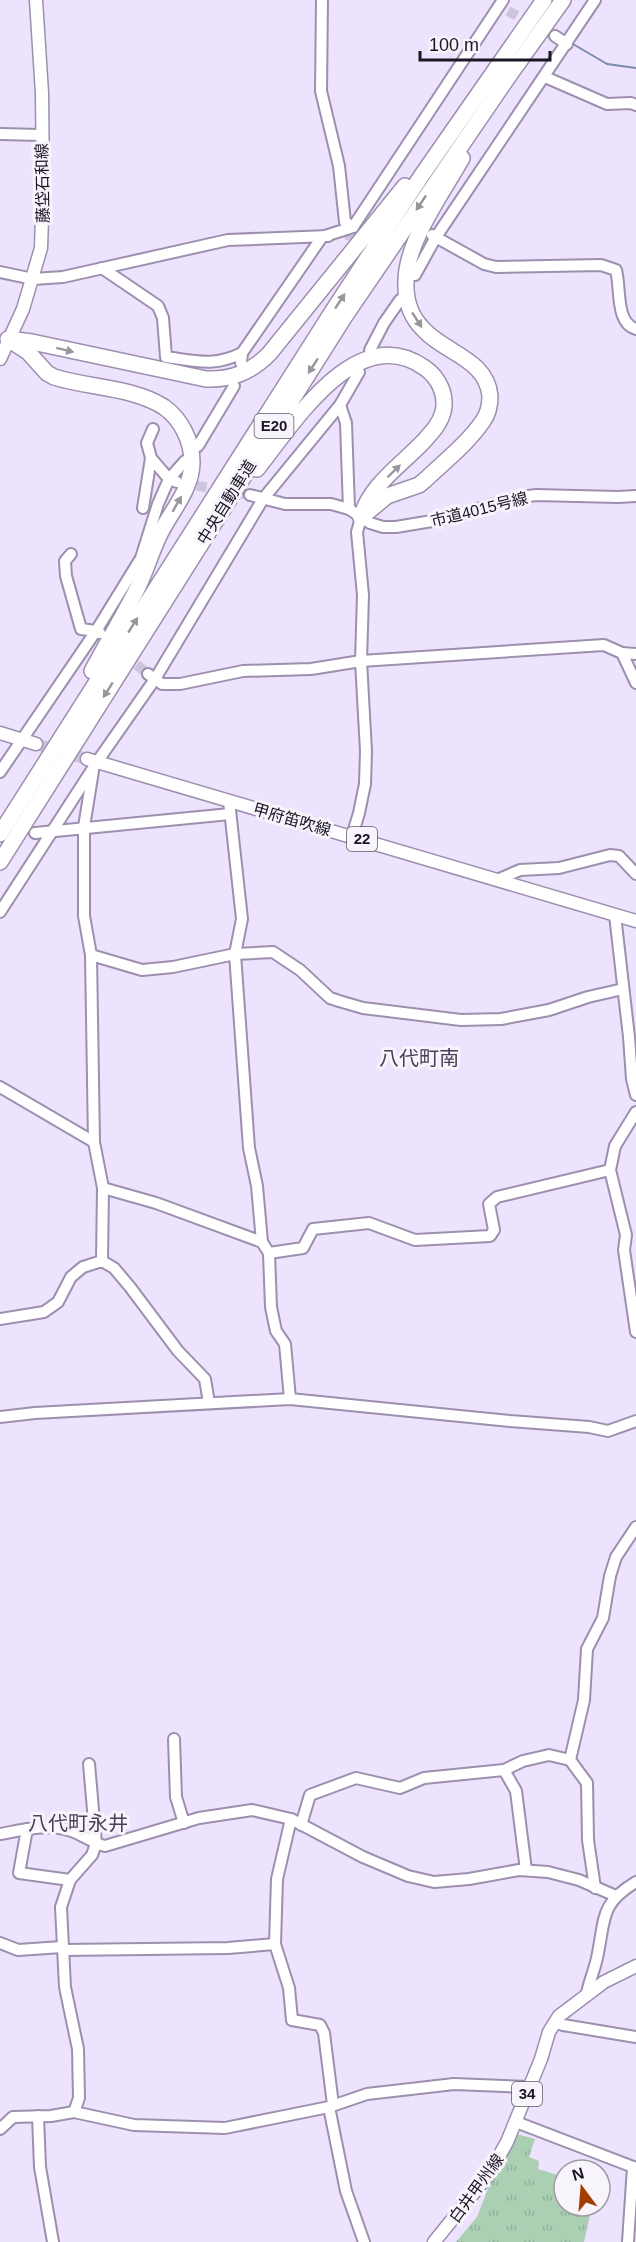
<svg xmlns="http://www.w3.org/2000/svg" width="636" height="2242" font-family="Helvetica,'Noto Sans JP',sans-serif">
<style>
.park{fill:url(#park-tufts)}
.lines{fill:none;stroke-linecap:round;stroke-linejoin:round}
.stream{stroke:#7a8aa9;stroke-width:2}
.minor-tunnel{stroke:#cec4dd;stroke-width:10;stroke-dasharray:10 5;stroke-linecap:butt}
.major-tunnel{stroke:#cec4dd;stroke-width:12;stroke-dasharray:12 6;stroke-linecap:butt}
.minor-casing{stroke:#9d8fae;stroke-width:14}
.major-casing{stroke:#9d8fae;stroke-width:15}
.highway-casing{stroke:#9d8fae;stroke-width:18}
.minor{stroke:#fff;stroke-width:10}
.major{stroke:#fff;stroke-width:12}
.highway{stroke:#fff;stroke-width:15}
.oneway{fill:#98969c}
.labels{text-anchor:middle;stroke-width:6;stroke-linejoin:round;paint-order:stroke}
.shield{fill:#f7f4fb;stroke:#5d5963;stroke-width:1.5}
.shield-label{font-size:15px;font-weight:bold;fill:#1b1622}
.street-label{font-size:16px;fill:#1b1622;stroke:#f7f4fb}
.quarter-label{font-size:20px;fill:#4b3e59;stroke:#f7f4fb}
</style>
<defs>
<pattern id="park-tufts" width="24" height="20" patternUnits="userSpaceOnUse" patternTransform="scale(1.5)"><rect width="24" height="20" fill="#aacfb3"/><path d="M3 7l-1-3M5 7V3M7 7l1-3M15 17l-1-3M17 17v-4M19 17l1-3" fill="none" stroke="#92b19a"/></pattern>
</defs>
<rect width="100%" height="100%" fill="#eee3fe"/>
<path class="park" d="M 513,2133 L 535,2139 L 529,2157 L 539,2161 L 538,2169 L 564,2177 L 564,2206 L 592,2206 L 584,2242 L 456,2242 L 477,2217 L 492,2178 Z"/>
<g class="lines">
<path class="stream" d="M 573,44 L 607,64 L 636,68"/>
<g class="minor-tunnel">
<path d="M 508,11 L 555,36"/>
<path d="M 345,235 L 369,235"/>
<path d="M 182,483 L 250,495"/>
<path d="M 125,655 L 148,674"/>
</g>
<path class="major-tunnel" d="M 36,744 L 87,759"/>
<defs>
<g id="minor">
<path d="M 322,0 L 321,91 L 339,166 L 345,222 L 353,227"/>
<path d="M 555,36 L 567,44"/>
<path d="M 545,77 L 607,104 L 631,103 L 636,105"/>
<path d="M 0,134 L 41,135"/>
<path d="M 432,235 L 484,264 L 496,267 L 601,265 L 616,270 C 621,288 615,323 636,329"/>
<path d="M 102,268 L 158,306 L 163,318 L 166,357 C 196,361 214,367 242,353"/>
<path d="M 0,272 L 33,279 L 63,277 L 228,240 L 328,236"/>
<path d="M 415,275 L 436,237 L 595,0"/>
<path d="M 370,350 L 384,323 L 400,300"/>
<path d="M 241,363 L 242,353 L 322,237 L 353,227 L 503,0"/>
<path d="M 340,405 L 346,423 L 349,509"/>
<path d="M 198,446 L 234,386"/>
<path d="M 151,458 L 169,479 L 177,482"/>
<path d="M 250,495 L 285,504 L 331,504 L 349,509 L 370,523 L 383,527 L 396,527 L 444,519 L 514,498 L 536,495 L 618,497 L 636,496"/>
<path d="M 143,508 L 151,458 L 147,443 L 153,429"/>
<path d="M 71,554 L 65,561 L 66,576 L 81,629 L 96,631 L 100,633"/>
<path d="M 622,653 L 636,654"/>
<path d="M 148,674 L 162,684 L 180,684 L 243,671 L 311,669 L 361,661 L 604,645 L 622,653 L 636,683"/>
<path d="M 93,771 L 84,827 L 84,916 L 91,955 L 94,1142 L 103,1188 L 156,1203 L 262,1242"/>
<path d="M 0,772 L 96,631 L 141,558 L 158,504 L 169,479 L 185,461"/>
<path d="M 229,801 L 242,919 L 235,954 L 249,1148 L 257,1186 L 262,1242 L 269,1253 L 271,1307 L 276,1331 L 285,1344 L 290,1399"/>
<path d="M 35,833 L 230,814"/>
<path d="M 352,836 L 359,813 L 365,784 L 366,751 L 361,661 L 363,595 L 357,532 L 361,518"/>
<path d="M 497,880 L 520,870 L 559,868 L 610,855 L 619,856 L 636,874"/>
<path d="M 0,912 L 97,762 L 155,679 L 263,499 L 340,405 L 359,372"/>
<path d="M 615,915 L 629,1037 L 632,1079 L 636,1095"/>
<path d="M 91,955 L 142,970 L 173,967 L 235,954 L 273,952 L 300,970 L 330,998 L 339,1001 L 363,1008 L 461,1020 L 501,1019 L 549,1010 L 588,997 L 623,989"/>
<path d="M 0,1087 L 94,1142"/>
<path d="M 636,1112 L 615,1146 L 610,1170 L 626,1235 L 624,1250 L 636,1332"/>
<path d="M 269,1253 L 303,1248 L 313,1229 L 369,1223 L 415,1240 L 490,1236 L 494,1230 L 489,1204 L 497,1197 L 610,1170"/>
<path d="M 102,1261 L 103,1188"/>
<path d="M 0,1319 L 44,1312 L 58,1302 L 71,1277 L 83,1267 L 102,1261 L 114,1268 L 130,1287 L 178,1351 L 205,1379 L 209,1403"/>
<path d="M 0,1417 L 35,1413 L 290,1399 L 510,1421 L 589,1427 L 608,1431 L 636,1421"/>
<path d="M 174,1739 L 176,1797 L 184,1823"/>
<path d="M 504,1770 L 516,1791 L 526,1870"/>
<path d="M 291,1819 L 277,1879 L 275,1944 L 289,1988 L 292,2020 L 320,2025 L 324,2033 L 333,2105"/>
<path d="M 301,1825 L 310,1795 L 356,1778 L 400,1788 L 424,1778 L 504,1770 L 523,1761 L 549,1755 L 570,1760"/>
<path d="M 27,1829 L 19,1873 L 70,1880"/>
<path d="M 0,1834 C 23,1830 48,1823 71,1831 C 83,1835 93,1843 105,1846 L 199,1818 L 252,1810 L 291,1819 L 363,1857 L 408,1876 L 434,1882 L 469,1879 L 519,1870 L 548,1872 L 579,1880 L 616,1896"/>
<path d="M 595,1888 L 588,1840 L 587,1783 L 570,1760 L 584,1700 L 587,1649 L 603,1618 L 610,1576 L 616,1557 L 636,1527"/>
<path d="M 0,1943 L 18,1950 L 62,1947"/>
<path d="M 63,1950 L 228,1948 L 275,1944"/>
<path d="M 587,1993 C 590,1979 596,1966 598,1953 C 605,1917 601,1903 636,1882"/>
<path d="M 555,2022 L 563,2025 L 636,2037"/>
<path d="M 329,2107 L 346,2191 L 364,2242"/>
<path d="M 74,2112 L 79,2098 L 78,2049 L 65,1987 L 61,1907 L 70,1880 L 92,1855 L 96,1844 L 89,1764"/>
<path d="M 38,2116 L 40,2167 L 53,2242"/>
<path d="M 516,2122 L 636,2168"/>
<path d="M 0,2129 L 13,2117 L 51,2116 L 74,2112 L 134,2125 L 225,2128 L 329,2107 L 367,2094 L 454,2084 L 530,2087"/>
<path d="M 628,2242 L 633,2167"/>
</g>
<g id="major">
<path d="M 0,359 L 23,309 L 41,248 L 43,186 L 42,93 L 36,0"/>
<path d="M 0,733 L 36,744"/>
<path d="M 87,759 L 636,921"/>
<path d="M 434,2242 L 489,2174 L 507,2142 L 541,2059 L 549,2032 L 559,2016 L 604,1982 L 636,1966"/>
</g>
<g id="highway">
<path d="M 8,339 L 32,342 L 206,379 C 232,380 251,372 269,354 L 405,186"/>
<path d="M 11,341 L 28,352 L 47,373 L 54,377 C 89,388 132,387 164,407 C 181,419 192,441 192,462 C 192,490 170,512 159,536 C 151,553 146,570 138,587 C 124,615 107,643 92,671"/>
<path d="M 257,469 C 293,424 357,319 425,368 C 439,378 447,395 443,412 C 440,424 431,433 423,442 C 401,465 369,486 361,518"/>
<path d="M 364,515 L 387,496 L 419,485 L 425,480 C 444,462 468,443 483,421 C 488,414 490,405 490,396 C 487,360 446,353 425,331 C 411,318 405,300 406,281 C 406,242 443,192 462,158"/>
<path d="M 0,834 L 334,309 L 422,175 L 544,0"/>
<path d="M 0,862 L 345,316 L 506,80 L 563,0"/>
</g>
</defs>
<use href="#minor" class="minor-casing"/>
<use href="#major" class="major-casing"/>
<use href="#highway" class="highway-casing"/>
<use href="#minor" class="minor"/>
<use href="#major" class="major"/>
<use href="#highway" class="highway"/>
</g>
<defs><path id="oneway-solid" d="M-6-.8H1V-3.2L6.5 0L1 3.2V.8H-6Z" transform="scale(1.5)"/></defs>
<g class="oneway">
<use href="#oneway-solid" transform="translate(421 203) rotate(124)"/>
<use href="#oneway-solid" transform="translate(340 301) rotate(-57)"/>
<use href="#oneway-solid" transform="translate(417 320) rotate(57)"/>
<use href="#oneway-solid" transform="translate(65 350) rotate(14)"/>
<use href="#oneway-solid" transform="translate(313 366) rotate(123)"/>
<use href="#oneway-solid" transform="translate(394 471) rotate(-44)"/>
<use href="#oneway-solid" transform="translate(177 504) rotate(-60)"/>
<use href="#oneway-solid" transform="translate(133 625) rotate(-58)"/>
<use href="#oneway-solid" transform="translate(108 690) rotate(122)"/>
</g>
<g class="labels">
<g class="shield">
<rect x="254.5" y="414" width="39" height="24" rx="4.5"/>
<rect x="347" y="827" width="30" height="24" rx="4.5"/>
<rect x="512" y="2082" width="30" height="24" rx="4.5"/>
</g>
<g class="shield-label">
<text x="274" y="431">E20</text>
<text x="362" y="844">22</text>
<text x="527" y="2099">34</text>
</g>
<g class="street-label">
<text transform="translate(42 183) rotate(-91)" y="6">藤垈石和線</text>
<text transform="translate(226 502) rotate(-58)" y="6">中央自動車道</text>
<text transform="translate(479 509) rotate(-14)" y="6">市道4015号線</text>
<text transform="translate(292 819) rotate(16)" y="6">甲府笛吹線</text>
<text transform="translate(476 2188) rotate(-54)" y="6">白井甲州線</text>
</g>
<g class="quarter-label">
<text x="419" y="1065">八代町南</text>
<text x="78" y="1830">八代町永井</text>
</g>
</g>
<g transform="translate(582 2188) rotate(344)"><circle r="28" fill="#f7f4fb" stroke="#9f9ba4" stroke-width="1.5"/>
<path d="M0-4.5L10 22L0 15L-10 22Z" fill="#a23f00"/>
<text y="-9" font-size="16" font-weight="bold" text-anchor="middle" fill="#1b1622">N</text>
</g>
<path d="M420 51v9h130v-9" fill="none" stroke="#1b1622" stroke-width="3"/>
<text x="429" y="51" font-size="18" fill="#1b1622" stroke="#f7f4fb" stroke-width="4.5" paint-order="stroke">100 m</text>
</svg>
